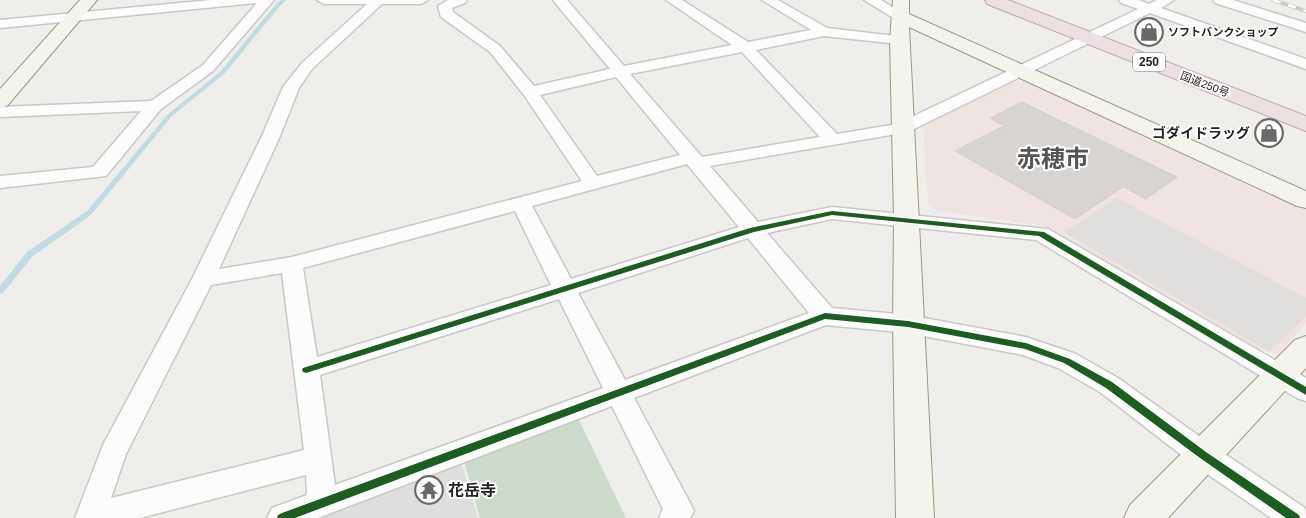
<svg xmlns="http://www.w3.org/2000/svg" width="1306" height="518" font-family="Helvetica,'Noto Sans JP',sans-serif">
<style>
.commercial{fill:#f1e3e1}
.religious{fill:#dededc}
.cemetery{fill:#cadbca}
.parking{fill:#e0dfde}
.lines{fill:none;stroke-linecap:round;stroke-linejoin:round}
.stream{fill:#bfdbe3;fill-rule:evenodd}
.building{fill:#d7d4d2;stroke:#d3d0cc}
.street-casing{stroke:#c9c8c7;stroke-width:3}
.secondary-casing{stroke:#999a82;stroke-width:2}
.highway-casing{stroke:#c5a2ac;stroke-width:2}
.street{fill:#fdfcfc;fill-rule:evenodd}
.secondary{fill:#f4f4ed;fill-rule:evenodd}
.highway{fill:#ece0e2;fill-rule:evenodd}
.rail-casing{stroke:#ccc;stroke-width:4}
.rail{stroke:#fff;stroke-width:2.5;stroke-dasharray:8;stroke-linecap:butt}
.cycleway-casing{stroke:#fff;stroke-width:3}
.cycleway{fill:#1b5e20;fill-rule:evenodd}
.labels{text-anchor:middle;stroke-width:4;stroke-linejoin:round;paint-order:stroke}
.far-poi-label{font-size:11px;font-weight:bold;fill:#222;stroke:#fff;text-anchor:start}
.far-street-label{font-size:11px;fill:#222;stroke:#fff}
.shield{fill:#fff;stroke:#646464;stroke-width:1}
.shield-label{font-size:12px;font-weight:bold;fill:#222}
.poi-label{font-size:14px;font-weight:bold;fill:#222;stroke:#fff;text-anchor:end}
.near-poi-label{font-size:16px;font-weight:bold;fill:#222;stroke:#fff;text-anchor:start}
.town-label{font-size:24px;font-weight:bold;fill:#555;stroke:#fff}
</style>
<rect width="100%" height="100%" fill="#f0eeeb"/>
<path class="commercial" d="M 1016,81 L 1028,81 L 1306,208 L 1306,324 L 1279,354 L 1258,349 L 1045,226 L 936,211 L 928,202 L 923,125 Z"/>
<path class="religious" d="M 461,462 L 478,518 L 313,518 Z"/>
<path class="cemetery" d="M 578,418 L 626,518 L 480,518 L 464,461 Z"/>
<path class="parking" d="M 1117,198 L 1306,298 L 1306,317 L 1269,352 L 1064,232 Z"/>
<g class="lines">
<path class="stream" d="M 281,0 L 286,0 L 280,6 L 225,73 L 171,117 L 91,215 L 33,256 L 3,293 L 0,294 L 0,286 L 27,252 L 87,211 L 167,115 L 221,71 L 276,4 Z"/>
</g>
<path class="building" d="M 1022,102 L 1121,150 L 1177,177 L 1146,199 L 1123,187 L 1075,219 L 955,151 L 1004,126 L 990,118 Z"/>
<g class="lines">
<defs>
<g id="street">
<path d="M 211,0 L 260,0 L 258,2 L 260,0 L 274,0 L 213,71 L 161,109 L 106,176 L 0,188 L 0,176 L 93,167 L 141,111 L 0,117 L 0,107 L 151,101 L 203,65 L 257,3 L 0,28 L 0,20 Z"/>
<path d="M 317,0 L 428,0 L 421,4 L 382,4 L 312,69 L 299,88 L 280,136 L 219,269 L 292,257 L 582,181 L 524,95 L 490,52 L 441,17 L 438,6 L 448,0 L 467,0 L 465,3 L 452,8 L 453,12 L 500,46 L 534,86 L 610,69 L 553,0 L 567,0 L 624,66 L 732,45 L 666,0 L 682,0 L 748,42 L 811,30 L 762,0 L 778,0 L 827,28 L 904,37 L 906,40 L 904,43 L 899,44 L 824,36 L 756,50 L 837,134 L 897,124 L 1138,9 L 1121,3 L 1119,0 L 1139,0 L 1149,4 L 1157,0 L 1174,0 L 1161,8 L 1306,59 L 1306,69 L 1150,13 L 908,132 L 710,166 L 758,222 L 832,207 L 1048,229 L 1306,378 L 1306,401 L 1297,398 L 1036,240 L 832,219 L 767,233 L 832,308 L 908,315 L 1026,337 L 1076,354 L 1118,378 L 1213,446 L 1305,508 L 1306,518 L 1271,518 L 1193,464 L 1100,392 L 1058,368 L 1023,355 L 908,333 L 826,325 L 634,398 L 689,501 L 694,511 L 690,518 L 659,518 L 663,509 L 612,406 L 318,518 L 267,518 L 272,508 L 307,495 L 306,475 L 140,518 L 75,518 L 103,445 L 192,279 L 262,136 L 283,87 L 302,63 L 367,4 L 324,4 ZM 742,52 L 820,137 L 702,157 L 630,74 ZM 616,77 L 680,155 L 597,176 L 540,95 ZM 687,164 L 739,227 L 571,279 L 532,206 ZM 515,211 L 551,285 L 317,357 L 303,268 ZM 748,238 L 809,313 L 625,380 L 578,293 ZM 282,273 L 304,450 L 111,498 L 126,454 L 211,285 ZM 559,299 L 603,388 L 335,485 L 320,375 Z"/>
<path d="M 864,0 L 881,0 L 907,16 L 900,20 L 895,19 Z"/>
<path d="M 1213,0 L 1233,0 L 1306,23 L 1306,32 L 1215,3 Z"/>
</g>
<g id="secondary">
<path d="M 80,0 L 97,0 L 7,106 L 0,108 L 0,89 Z"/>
<path d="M 893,0 L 909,0 L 909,14 L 1306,191 L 1306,208 L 1297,206 L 909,27 L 934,518 L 896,518 L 893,324 L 894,219 L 890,40 Z"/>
<path d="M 1306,336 L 1306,368 L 1168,518 L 1124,518 L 1130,505 L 1295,340 Z"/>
</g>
<path id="highway" d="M 985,0 L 1008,0 L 1306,116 L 1306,131 L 987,4 Z"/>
</defs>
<use href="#street" class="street-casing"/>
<use href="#secondary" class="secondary-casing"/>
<use href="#highway" class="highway-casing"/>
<use href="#street" class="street"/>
<use href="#secondary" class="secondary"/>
<use href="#highway" class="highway"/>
<defs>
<path id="rail" d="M 1273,0 L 1306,11"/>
</defs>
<use href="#rail" class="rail-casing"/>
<use href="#rail" class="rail"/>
<defs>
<g id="cycleway">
<path d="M 832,211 L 1044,232 L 1306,387 L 1306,395 L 1039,236 L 832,215 L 754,232 L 306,373 L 303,372 L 302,370 L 303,368 L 306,367 L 750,228 Z"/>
<path d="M 825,313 L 908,321 L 1026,343 L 1070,359 L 1112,382 L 1206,452 L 1299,515 L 1300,518 L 1286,518 L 1200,458 L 1106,388 L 1064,363 L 1025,349 L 908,327 L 825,319 L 295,518 L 277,518 L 278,515 L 282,513 Z"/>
</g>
</defs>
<use href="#cycleway" class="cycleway-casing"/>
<use href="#cycleway" class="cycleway"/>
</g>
<defs>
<symbol id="shop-ring" viewBox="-11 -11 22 22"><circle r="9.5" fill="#fff" stroke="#6a6968" stroke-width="1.5"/><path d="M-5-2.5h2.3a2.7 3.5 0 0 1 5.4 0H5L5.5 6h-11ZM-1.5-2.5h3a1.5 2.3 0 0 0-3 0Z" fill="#6a6968"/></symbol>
<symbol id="temple-ring" viewBox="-11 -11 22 22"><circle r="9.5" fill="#fff" stroke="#6a6968" stroke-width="1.5"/><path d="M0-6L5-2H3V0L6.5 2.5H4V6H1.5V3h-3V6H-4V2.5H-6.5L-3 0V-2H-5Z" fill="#6a6968"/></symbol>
</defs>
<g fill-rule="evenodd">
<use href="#shop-ring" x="1133" y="16" width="32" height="32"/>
<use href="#shop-ring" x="1253" y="117" width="32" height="32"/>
<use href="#temple-ring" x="413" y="474" width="32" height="32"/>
</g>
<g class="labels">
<g class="far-poi-label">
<text x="1168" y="36">ソフトバンクショップ</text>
</g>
<g class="far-street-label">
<text transform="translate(1205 84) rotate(21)" y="4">国道250号</text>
</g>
<rect class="shield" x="1133" y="52.5" width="32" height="19" rx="4"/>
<g class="shield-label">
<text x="1149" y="66">250</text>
</g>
<g class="poi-label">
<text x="1250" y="138">ゴダイドラッグ</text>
</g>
<g class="near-poi-label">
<text x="448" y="496">花岳寺</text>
</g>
<g class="town-label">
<text x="1053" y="167">赤穂市</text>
</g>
</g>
</svg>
